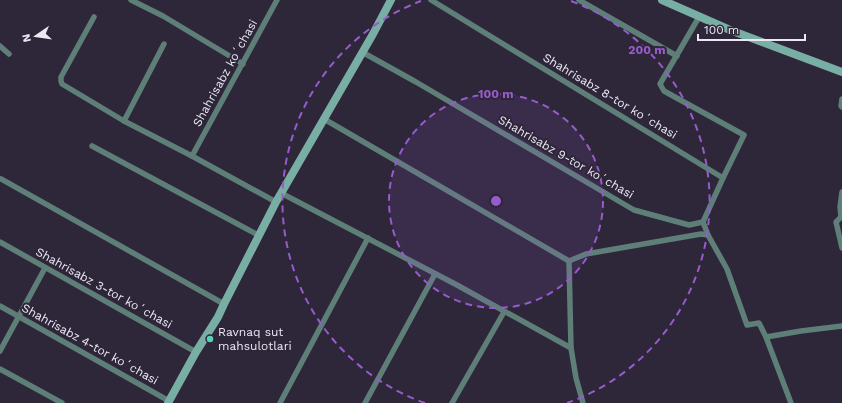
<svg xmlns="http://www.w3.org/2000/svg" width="842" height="403" font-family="'Work Sans',sans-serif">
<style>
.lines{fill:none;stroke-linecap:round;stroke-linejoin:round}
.street{stroke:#5e7e78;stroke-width:5.5}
.secondary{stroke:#79aea4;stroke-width:8}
.ring{fill:none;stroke:#975bcc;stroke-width:2;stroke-dasharray:7 5}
.poi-dot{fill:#5cceba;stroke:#2e2639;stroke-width:1.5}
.labels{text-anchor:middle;stroke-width:4;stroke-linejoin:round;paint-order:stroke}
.street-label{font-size:12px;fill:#ece7f3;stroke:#2e2639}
.poi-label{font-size:12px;fill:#ece7f3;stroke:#2e2639;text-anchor:start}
.centre{fill:#975bcc;stroke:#2e2639;stroke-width:2}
.ring-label{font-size:12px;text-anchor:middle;font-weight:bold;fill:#975bcc;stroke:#2e2639;stroke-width:4;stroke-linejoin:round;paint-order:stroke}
</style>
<rect width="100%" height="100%" fill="#2e2639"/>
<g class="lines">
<g class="street">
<path d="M 131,0 L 163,16 L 243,64"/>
<path d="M 431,0 L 723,178 L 703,222 L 708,235"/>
<path d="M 579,0 L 677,56"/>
<path d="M 94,17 L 61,77 L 61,81 L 62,84 L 124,121 L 192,156 L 276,202"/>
<path d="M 699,17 L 660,84 L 664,91 L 744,135 L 723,178"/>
<path d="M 0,46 L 9,54"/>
<path d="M 362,52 L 416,82 L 634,210 L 689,225 L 703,222"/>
<path d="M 842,99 L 841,106 L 842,107"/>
<path d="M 324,119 L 569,261"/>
<path d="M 124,121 L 164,44"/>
<path d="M 92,146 L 258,235"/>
<path d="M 192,156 L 277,0"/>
<path d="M 1,179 L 224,304"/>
<path d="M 281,193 L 457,285 L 571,348"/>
<path d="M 841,216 L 840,207 L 842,192"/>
<path d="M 842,216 L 836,222 L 842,248"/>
<path d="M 0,242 L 196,352"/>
<path d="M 569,261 L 586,254 L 701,234 L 708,235 L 727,269 L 747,325 L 759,323 L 766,337 L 791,403"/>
<path d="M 569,261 L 571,348 L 576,378 L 583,403"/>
<path d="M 0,306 L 169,401"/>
<path d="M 766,337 L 801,331 L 842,326"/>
<path d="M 0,351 L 45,268"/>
<path d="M 0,369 L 62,403"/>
<path d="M 280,403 L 368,238"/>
<path d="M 365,403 L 435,274"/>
<path d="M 452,403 L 504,312"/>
</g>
<g class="secondary">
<path d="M 662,0 L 730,30 L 842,72"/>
<path d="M 168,403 L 196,352 L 218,317 L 224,304 L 276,202 L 373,34 L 391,0"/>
</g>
</g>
<circle cx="496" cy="201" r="107" fill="#975bcc" fill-opacity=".12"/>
<g class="ring">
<circle cx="496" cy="201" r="107"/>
<path d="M425 403A214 214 0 0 1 421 1M571 1A214 214 0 0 1 567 403"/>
</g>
<circle class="poi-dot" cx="210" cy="339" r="4"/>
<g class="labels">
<g class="street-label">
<text transform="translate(225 73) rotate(-61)" y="4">Shahrisabz koʻchasi</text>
<text transform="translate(610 96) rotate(31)" y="4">Shahrisabz 8-tor koʻchasi</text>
<text transform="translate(566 157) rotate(30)" y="4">Shahrisabz 9-tor koʻchasi</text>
<text transform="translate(104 288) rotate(29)" y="4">Shahrisabz 3-tor koʻchasi</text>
<text transform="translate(90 344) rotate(29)" y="4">Shahrisabz 4-tor koʻchasi</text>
</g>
<g class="poi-label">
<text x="218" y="336">Ravnaq sut<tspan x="218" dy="14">mahsulotlari</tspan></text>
</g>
</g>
<circle cx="496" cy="201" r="6" class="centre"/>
<g class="ring-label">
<text x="647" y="54">200 m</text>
<text x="496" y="98">100 m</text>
</g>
<g transform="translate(36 36) rotate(257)" stroke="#2e2639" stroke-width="3" paint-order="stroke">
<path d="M0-3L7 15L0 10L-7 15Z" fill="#ece7f3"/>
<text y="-6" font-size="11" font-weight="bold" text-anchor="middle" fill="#ece7f3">N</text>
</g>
<path d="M698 34v6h107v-6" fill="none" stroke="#ece7f3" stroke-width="2"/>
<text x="704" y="34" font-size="12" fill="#ece7f3" stroke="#2e2639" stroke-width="3" paint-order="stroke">100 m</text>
</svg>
